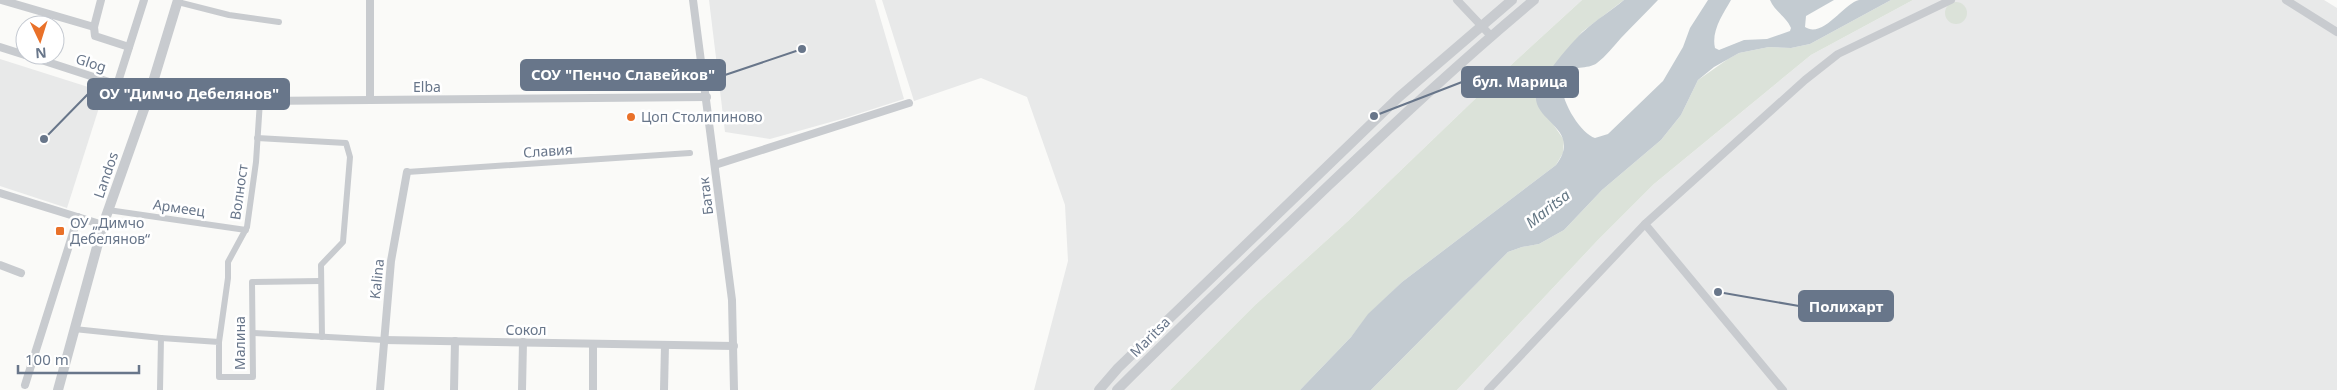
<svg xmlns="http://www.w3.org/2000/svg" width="2337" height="390" font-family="'Noto Sans',sans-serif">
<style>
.built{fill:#e8e9e9}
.green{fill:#dbe2d9}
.water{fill:#c3cbd1}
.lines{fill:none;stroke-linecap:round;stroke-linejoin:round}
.pedestrian{stroke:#c8cbcf;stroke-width:6}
.minor{stroke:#c8cbcf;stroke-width:8}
.tertiary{stroke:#c8cbcf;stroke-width:10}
.poi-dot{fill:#e97129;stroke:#fff;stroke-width:2}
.labels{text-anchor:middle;stroke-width:5;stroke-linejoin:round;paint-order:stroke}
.street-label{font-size:14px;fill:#68768a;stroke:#fff}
.poi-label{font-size:14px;fill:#68768a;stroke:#fff;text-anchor:start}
.water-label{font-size:15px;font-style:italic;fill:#647784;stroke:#fff}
.leader{fill:none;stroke:#68768a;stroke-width:2}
.callout-dot{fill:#68768a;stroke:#fff;stroke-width:2}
.callout{fill:#68768a;stroke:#68768a;stroke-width:2}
.callout-label{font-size:15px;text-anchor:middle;font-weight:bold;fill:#fff}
</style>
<rect width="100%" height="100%" fill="#fafaf8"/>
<g class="built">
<path d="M 709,0 L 875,0 L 904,99 L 845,118 L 770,139 L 725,132 Z"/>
<path d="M 882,0 L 1582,0 L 1499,76 L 1348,221 L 1254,306 L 1170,390 L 1034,390 L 1068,261 L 1065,205 L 1027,97 L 981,78 L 914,101 Z"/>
<path d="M 1913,0 L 2324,0 L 2337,8 L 2337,390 L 1457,390 L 1597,241 L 1654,184 L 1811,55 Z"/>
<path d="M 0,59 L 104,92 L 67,208 L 0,186 Z"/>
</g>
<g class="green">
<path d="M 1582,0 L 1624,0 L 1582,32 L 1538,87 L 1537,101 L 1564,140 L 1563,153 L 1556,165 L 1402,282 L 1369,314 L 1351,337 L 1300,390 L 1170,390 L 1254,306 L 1348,221 L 1499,76 Z"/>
<path d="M 1891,0 L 1913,0 L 1811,55 L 1654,184 L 1597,241 L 1457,390 L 1371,390 L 1508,252 L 1522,247 L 1539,244 L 1564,230 L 1602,190 L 1661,140 L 1681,115 L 1698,80 L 1728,59 L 1739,53 L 1769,47 L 1791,48 L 1810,44 Z"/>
<circle cx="1956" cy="13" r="11"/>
</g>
<path class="water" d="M 1624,0 L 1658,0 C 1646,13 1633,25 1621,38 C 1613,47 1606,56 1597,63 C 1588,70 1571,65 1565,74 C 1553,90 1579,133 1595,138 L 1608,134 L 1663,81 L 1683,47 L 1690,28 L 1708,0 L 1731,0 C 1723,14 1711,31 1715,48 L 1719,50 L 1744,40 L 1767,39 L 1790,31 L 1791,28 C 1786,16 1775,12 1770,0 L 1834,0 L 1806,16 L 1805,27 C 1823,39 1844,3 1859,0 C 1869,0 1881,0 1891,0 L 1810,44 L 1791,48 L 1769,47 L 1739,53 L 1714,67 L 1698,80 L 1681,115 L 1661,140 L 1602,190 L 1564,230 L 1539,244 L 1522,247 L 1508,252 L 1371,390 L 1300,390 L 1351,337 L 1368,314 L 1402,282 L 1556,165 C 1583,129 1533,122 1536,95 C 1538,82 1573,40 1584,31 C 1597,19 1611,11 1624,0 Z"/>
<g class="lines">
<g class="pedestrian">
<path d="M 178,2 L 229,15 L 279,22"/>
<path d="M 257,138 L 346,143 L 350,157 L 343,242 L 321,265 L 322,337"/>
<path d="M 407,172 L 690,153"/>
<path d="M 108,210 L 246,230"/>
<path d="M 74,329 L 161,338"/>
<path d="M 253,333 L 384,340"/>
<path d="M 219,342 L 228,278 L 228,262 L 247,227 L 256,162 L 260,101"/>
<path d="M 160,390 L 161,338 L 219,342 L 219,377 L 253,377 L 252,282 L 320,281"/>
</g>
<g class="minor">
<path d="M 1,0 L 94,27"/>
<path d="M 101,0 L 94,27 L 95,36 L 129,47"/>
<path d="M 693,0 L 732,300 L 734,390"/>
<path d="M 1457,0 L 1491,36"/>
<path d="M 2286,0 L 2337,32"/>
<path d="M 0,47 L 25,55"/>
<path d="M 26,55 L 149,95 L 260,101 L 707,97"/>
<path d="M 117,85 L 144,0"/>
<path d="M 370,100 L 370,0"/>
<path d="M 715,165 L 909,103"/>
<path d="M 0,193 L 103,225"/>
<path d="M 1645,224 L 1783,390"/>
<path d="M 0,265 L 21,273"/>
<path d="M 384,340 L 734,346"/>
<path d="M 25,385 L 78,217"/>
<path d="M 380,390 L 391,261 L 407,172"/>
<path d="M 454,390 L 455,341"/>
<path d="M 522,390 L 523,342"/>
<path d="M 593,390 L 593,344"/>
<path d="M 664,390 L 665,345"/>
<path d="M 1488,390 L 1645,224 L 1805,80 L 1838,54 L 1951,0"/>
</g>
<g class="tertiary">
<path d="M 58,390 L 103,225 L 149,95 L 178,0"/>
<path d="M 1099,390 L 1118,368 L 1399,97 L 1512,0"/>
<path d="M 1117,390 C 1187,320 1258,253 1329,185 C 1396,122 1463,59 1534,0"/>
</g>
</g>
<g class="poi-dot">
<circle cx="631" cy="117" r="5"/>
<rect x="55" y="226" width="10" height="10" rx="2.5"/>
</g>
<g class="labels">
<g class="street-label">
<text transform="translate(91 63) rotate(18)" y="5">Glog</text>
<text x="427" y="92">Elba</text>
<text transform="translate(548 151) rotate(-4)" y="5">Славия</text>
<text transform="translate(106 175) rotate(-71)" y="5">Landos</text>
<text transform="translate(239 192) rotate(-82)" y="5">Волност</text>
<text transform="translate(706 196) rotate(-97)" y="5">Батак</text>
<text transform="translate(179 208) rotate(8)" y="5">Армеец</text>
<text transform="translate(377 279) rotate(-84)" y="5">Kalina</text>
<text x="526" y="335">Сокол</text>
<text transform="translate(1150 337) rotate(-45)" y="5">Maritsa</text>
<text transform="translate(240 343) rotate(-90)" y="5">Малина</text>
</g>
<g class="poi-label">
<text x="641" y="122">Цоп Столипиново</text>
<text x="70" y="228">ОУ „Димчо<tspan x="70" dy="16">Дебелянов“</tspan></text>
</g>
<g class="water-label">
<text transform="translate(1548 209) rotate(-38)" y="5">Maritsa</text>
</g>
</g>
<path class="leader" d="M802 49L725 75M1374 116L1462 82M44 139L88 94M1718 292L1799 306"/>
<g class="callout-dot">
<circle cx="802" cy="49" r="5"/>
<circle cx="1374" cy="116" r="5"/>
<circle cx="44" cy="139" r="5"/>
<circle cx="1718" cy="292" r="5"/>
</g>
<g class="callout">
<rect x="521" y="60" width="204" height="30" rx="5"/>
<rect x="1462" y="67" width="116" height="30" rx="5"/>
<rect x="88" y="79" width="201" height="30" rx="5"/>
<rect x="1799" y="291" width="94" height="30" rx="5"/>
</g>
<g class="callout-label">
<text x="623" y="80">СОУ "Пенчо Славейков"</text>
<text x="1520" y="87">бул. Марица</text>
<text x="189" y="99">ОУ "Димчо Дебелянов"</text>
<text x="1846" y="312">Полихарт</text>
</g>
<g transform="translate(40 40) rotate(176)"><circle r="24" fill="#ffffff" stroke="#c3c8d0"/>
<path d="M0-4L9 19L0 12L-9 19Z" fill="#e97129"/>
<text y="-8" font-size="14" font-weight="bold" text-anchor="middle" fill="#68768a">N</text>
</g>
<path d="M18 365v8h121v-8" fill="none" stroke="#68768a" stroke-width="2.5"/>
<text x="25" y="365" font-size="15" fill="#68768a" stroke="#ffffff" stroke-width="4" paint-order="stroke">100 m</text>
</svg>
